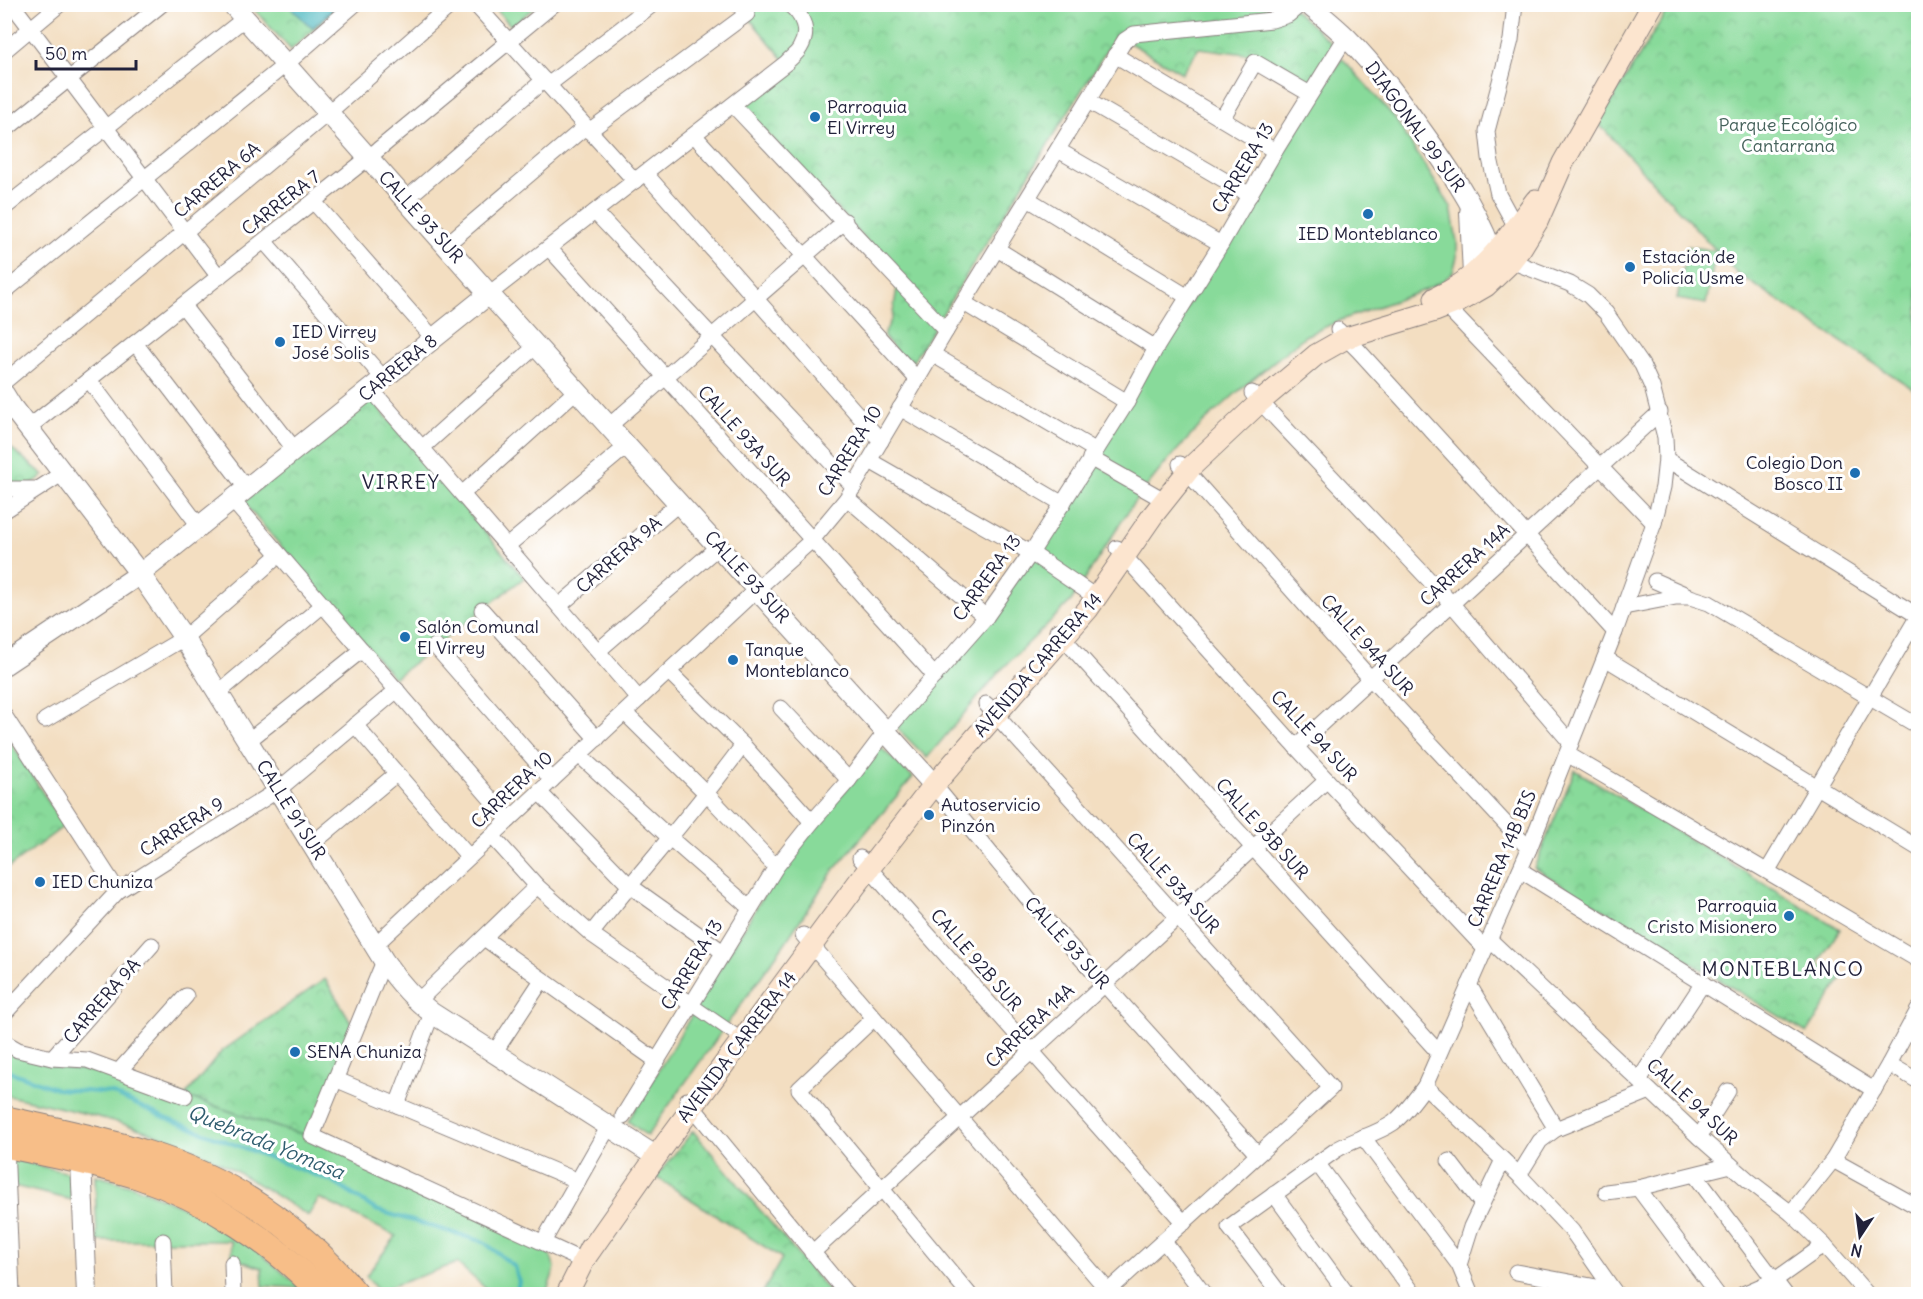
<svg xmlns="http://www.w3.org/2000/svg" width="1923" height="1299" font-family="Delius,sans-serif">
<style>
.green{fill:#88da9a;stroke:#557e6a;stroke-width:1.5}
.park{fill:url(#park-crowns);stroke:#557e6a;stroke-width:1.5}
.water{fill:#46b6bd;stroke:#346c7c;stroke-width:1.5}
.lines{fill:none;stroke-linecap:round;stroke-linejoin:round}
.stream{stroke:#46b6bd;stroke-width:4}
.pedestrian-casing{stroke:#8a807e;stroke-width:14}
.minor-casing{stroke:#8a807e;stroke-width:17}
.tertiary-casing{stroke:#8a807e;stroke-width:22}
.secondary-casing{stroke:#8a807e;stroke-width:23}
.trunk-casing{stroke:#8a807e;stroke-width:28}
.pedestrian{stroke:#fff;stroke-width:12}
.minor{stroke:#fff;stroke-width:15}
.tertiary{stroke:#fff;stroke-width:20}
.secondary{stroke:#fce5cf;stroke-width:21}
.trunk{stroke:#f7be88;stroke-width:26}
.poi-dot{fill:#1f6fb2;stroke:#fff;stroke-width:2}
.labels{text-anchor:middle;stroke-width:6;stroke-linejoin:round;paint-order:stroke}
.poi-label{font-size:18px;fill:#22223b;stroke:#fff;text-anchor:start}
.park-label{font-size:18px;fill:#46625c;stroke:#fff}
.street-label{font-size:18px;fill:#22223b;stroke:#fff}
.neighbourhood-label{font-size:20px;letter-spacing:1.5px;fill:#22223b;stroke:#fff}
.water-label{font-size:20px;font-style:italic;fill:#305d6f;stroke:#fff}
</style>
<defs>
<pattern id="park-crowns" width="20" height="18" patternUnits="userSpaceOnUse" patternTransform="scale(1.5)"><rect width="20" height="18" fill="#88da9a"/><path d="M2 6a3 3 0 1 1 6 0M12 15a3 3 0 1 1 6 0" fill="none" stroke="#75bb86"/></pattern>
</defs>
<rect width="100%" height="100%" fill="#fff"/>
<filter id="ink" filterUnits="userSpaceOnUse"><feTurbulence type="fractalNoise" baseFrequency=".0167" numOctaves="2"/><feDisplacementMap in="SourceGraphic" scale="12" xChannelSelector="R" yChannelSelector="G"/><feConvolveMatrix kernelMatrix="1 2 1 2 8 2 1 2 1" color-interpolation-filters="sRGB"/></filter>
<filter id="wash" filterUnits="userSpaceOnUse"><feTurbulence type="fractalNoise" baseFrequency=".008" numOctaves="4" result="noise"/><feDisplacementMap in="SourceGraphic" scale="24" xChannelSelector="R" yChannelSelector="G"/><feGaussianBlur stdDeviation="1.35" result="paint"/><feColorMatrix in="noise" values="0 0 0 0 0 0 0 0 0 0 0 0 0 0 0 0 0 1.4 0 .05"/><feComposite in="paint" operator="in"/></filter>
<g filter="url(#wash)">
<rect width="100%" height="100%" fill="#f3dec1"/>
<g class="green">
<path d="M 1342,58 L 1394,117 L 1451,207 L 1457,242 L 1457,257 L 1453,272 L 1443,281 L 1425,290 L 1341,320 L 1305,336 L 1243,387 L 1202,424 L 1169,459 L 1134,502 L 1071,601 L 999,672 L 927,758 L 896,727 L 1027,566 L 1227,241 Z"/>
<path d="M 1687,246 L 1716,251 L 1706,304 L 1677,299 Z"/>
<path d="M 880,747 L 913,777 L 833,871 L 785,943 L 647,1136 L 628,1121 L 774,878 Z"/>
<path d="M 4,1053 L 60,1068 L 103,1072 L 185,1096 L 283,1129 L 312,1136 L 540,1247 L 550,1255 L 555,1268 L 546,1294 L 492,1294 L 457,1263 L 378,1291 L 366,1276 L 396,1236 L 319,1198 L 308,1216 C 272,1193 236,1169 197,1151 C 137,1123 69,1110 5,1095 Z"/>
<path d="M 4,1157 L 69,1173 L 72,1200 L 5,1184 Z"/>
<path d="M 95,1175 L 136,1187 L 200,1214 L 240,1236 L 308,1294 L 298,1294 L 298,1288 L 263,1286 L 262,1268 L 232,1258 L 231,1241 L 97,1241 Z"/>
</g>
<g class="park">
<path d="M 1671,4 L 1918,5 L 1918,392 L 1738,274 L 1598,123 Z"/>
<path d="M 250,5 L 340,5 L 291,50 Z"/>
<path d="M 492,5 L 538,5 L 511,26 Z"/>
<path d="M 738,5 L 1289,5 L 1335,46 L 1306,87 L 1254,55 L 1199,48 L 1182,73 L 1116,35 L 910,366 L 883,336 L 892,318 L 899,276 L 742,106 L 791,68 Z"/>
<path d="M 371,399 L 524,578 L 394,678 L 243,502 Z"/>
<path d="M 4,440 L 11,448 L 44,475 L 5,504 Z"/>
<path d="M 4,732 L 64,826 L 5,870 L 4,870 Z"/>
<path d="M 1575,770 L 1840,929 L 1818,963 L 1842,978 L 1807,1033 L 1534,868 Z"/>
<path d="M 325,979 L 356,1030 L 312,1136 L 283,1129 L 185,1096 L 222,1051 Z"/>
<path d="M 693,1131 L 831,1294 L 762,1294 L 782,1258 L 656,1177 Z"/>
</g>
<path class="water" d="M 291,5 L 291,4 L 338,5 L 312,28 L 291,8 Z"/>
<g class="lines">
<path class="stream" d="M 4,1068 L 16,1074 L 57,1089 L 111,1093 L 168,1119 L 333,1182 L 376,1210 L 484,1242 L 515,1267 L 519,1282 L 516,1294"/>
</g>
</g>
<g filter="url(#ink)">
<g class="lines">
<defs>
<path id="pedestrian" d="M 691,1004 L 733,1033"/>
<g id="minor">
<path d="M 12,4 L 219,277"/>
<path d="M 475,4 L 635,181"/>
<path d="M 1515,4 L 1511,40 L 1487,131 L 1490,158 L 1498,194 L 1516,227"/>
<path d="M 4,51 L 60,4"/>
<path d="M 1115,55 L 1275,151"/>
<path d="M 548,85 L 653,4"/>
<path d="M 1088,101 L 1250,195"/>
<path d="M 733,105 L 946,331"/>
<path d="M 1222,119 L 1255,62 L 1310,94"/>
<path d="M 4,131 L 162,4"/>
<path d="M 589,131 L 747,14 L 738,4"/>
<path d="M 694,135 L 917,379"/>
<path d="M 1058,150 L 1221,244"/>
<path d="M 645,173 L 881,441"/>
<path d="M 1028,199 L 1188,297"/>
<path d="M 405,200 L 544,80"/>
<path d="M 314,202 L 434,339"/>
<path d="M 4,208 L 244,19"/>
<path d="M 595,212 L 854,487"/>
<path d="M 264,241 L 384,379"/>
<path d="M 446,245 L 585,127"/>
<path d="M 549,248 L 935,676"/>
<path d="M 997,249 L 1156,348"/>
<path d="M 4,292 L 285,65 L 355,4"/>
<path d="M 489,294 L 786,63 C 790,58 797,54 800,48 C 810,32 803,14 788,4"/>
<path d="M 964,303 L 1127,402"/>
<path d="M 183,306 L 295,450"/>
<path d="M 1447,307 L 1654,523"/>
<path d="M 1338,330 L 1359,351 L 1615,632"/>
<path d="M 135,343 L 247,489"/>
<path d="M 932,354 L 1095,450"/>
<path d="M 89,380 L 200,527"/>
<path d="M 4,382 L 328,113 L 452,4"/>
<path d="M 371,389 L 639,699"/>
<path d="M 1252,393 L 1451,603 L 1571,743"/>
<path d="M 900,408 L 1063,504"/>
<path d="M 609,426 L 845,221"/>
<path d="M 28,428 L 368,158 L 554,4"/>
<path d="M 422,448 L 536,346"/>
<path d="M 1090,458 L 1164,500"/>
<path d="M 1666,459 L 1918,616"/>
<path d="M 870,461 L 1031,553 L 1097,598"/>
<path d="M 1180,464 L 1370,678 L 1529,849"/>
<path d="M 4,489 L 37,489"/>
<path d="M 462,494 L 577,390"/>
<path d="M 847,498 L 986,617"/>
<path d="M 233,501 L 509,820"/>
<path d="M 4,511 L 63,473"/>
<path d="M 507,546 L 627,446"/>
<path d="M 1117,548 L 1296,747 L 1485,949"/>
<path d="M 1655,581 L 1687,595"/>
<path d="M 559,606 L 679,503"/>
<path d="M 1624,607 L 1676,597 L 1690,597 L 1709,603 L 1918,726"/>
<path d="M 482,610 L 597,739"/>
<path d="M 1057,631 L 1439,1053"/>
<path d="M 435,646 L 552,780"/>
<path d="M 598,651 L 719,546"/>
<path d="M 1605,658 L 1918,848"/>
<path d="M 669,672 L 743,745 L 812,822"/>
<path d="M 218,693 L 323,605"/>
<path d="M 986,704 L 1331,1088 L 1105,1294"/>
<path d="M 781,708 L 849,780"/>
<path d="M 625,713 L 707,794 L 776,867"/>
<path d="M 4,715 L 118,891"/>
<path d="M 45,720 L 184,638 L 279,555"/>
<path d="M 355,725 L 469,857"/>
<path d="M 248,741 L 362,650"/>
<path d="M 1296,747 L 1660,412"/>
<path d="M 1567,754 L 1918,960"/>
<path d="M 579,755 L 670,838 L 750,908"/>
<path d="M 934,785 L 1035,907 L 1257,1154"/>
<path d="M 539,792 L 629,885 L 723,952"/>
<path d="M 492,836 L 537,886 L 591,934 L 691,1004"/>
<path d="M 312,844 L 396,774"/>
<path d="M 860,858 L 1184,1223"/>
<path d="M 1520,870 L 1874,1090"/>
<path d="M 1768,870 L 1918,616"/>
<path d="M 591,934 C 641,870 695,811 743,745"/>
<path d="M 803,935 L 1111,1294"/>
<path d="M 484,938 L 657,1061"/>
<path d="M 1489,939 L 1699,1137 L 1748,1180 L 1791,1213 L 1824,1245 L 1867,1294"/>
<path d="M 375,945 L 757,589 L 812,540 L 847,498 L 946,331 L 1125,40 L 1134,34 L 1272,20 L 1288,15 L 1301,4"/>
<path d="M 384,961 L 312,1136 L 583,1261"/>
<path d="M 1469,985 L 1556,1129"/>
<path d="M 417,1002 L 537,886"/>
<path d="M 4,1014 L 118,891 L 278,790 L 397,690"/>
<path d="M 874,1018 L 799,1089 L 969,1294"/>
<path d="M 4,1042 L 18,1050 L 52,1058 L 87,1060 L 185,1096"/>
<path d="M 494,1053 L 542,980"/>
<path d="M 52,1058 L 152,945"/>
<path d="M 1889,1064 L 1918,1081"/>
<path d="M 119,1071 L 186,996"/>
<path d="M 335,1079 L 578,1181"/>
<path d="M 1639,1080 L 1703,983"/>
<path d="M 1425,1086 L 1519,1175 L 1572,1231 L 1616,1294"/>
<path d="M 687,1100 L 847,1294"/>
<path d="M 397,1105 L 432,1013"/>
<path d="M 623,1116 L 776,867 L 812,822 L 849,780 L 886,731 L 986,617 L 1031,553 L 1127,402 L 1156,348 L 1221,244 L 1275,151 L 1346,37"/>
<path d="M 1363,1137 L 1459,1265 L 1471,1294"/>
<path d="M 1699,1137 L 1728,1091"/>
<path d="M 6,1144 L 12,1294"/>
<path d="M 1833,1160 L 1918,1207"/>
<path d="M 1449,1161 L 1482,1204"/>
<path d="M 1317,1163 L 1414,1294"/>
<path d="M 1519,1175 L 1540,1141 L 1556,1129 L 1650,1091"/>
<path d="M 1695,1175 L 1785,1294"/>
<path d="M 1638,1188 L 1717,1294"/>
<path d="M 1606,1192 L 1638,1188 L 1731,1165"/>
<path d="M 1274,1194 L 1347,1294"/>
<path d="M 1791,1213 L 1833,1160 L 1889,1064 L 1918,1010"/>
<path d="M 163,1241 L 165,1294"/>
<path d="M 1164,1241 L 1204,1294"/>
<path d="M 543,1242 L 609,1126"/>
<path d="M 812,1253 L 1327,780"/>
<path d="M 232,1263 L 233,1294"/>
<path d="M 1459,1265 L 1471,1227 L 1503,1160"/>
<path d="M 1516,1272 L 1613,1290"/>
<path d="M 1280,1294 L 1229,1227 L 1336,1150 C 1354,1139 1375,1135 1393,1123 C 1406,1113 1415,1099 1425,1086 L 1529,849 L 1615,632 L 1654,523 L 1663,487 L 1666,459 L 1665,437 L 1652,387 L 1642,365 L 1606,313 L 1588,295 L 1570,284 L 1511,261"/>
<path d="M 1743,1294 L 1775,1280 L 1824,1245"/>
</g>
<g id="tertiary">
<path d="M 232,4 L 489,294 L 934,785"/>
<path d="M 1308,4 C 1321,15 1335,26 1347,38 C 1377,68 1402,103 1427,138 C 1456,178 1483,220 1497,267"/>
<path d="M 1470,212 L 1473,275 L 1477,287"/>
<path d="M 4,394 L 12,407 L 140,574 L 184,638 L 384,961 C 398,981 412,998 432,1013 L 649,1152"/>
<path d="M 4,665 L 140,574 L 489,294"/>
<path d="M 81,1162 L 87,1294"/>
</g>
<g id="secondary">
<path d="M 1435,298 C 1480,280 1508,237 1536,200"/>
<path d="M 583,1261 L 663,1147 L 857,884 L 934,785 L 1088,609 L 1153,515 L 1192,466 L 1260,402 L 1316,355 L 1346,338 L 1435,311 L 1460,301 L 1486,286 L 1507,266 L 1521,248 L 1537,222 L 1563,163 L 1653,4"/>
<path d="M 567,1294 L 590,1248"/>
</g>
<g id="trunk">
<path d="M 4,1119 C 52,1130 100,1139 147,1154 C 228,1178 302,1228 355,1294"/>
<path d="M 4,1144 C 49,1154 95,1162 139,1176 C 205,1198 276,1243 322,1294"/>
</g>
</defs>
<use href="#pedestrian" class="pedestrian-casing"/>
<use href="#minor" class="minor-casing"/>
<use href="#tertiary" class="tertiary-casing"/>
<use href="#secondary" class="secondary-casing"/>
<use href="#trunk" class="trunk-casing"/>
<use href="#pedestrian" class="pedestrian"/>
<use href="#minor" class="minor"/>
<use href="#tertiary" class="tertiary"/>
<use href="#secondary" class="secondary"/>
<use href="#trunk" class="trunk"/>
</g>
</g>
<g class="poi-dot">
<circle cx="815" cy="117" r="6"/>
<circle cx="1368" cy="214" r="6"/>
<circle cx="1630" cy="267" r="6"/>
<circle cx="280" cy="342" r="6"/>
<circle cx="1855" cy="473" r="6"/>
<circle cx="405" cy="637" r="6"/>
<circle cx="733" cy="660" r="6"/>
<circle cx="929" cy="815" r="6"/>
<circle cx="40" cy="882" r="6"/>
<circle cx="1789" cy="916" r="6"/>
<circle cx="295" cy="1052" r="6"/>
</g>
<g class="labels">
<g class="poi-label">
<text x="827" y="113">Parroquia<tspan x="827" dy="21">El Virrey</tspan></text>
<text x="1368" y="240" text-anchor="middle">IED Monteblanco</text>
<text x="1642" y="263">Estación de<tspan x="1642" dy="21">Policía Usme</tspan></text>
<text x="292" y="338">IED Virrey<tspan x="292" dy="21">José Solis</tspan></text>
<text x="1843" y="469" text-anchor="end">Colegio Don<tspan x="1843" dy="21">Bosco II</tspan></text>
<text x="417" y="633">Salón Comunal<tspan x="417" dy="21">El Virrey</tspan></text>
<text x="745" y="656">Tanque<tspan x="745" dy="21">Monteblanco</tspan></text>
<text x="941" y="811">Autoservicio<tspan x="941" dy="21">Pinzón</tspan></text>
<text x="52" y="888">IED Chuniza</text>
<text x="1777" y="912" text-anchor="end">Parroquia<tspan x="1777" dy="21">Cristo Misionero</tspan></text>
<text x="307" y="1058">SENA Chuniza</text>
</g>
<g class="park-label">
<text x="1788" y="131">Parque Ecológico<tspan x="1788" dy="21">Cantarrana</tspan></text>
</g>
<g class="street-label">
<text transform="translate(1415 127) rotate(54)" y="6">DIAGONAL 99 SUR</text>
<text transform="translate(1243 168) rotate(-59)" y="6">CARRERA 13</text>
<text transform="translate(217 180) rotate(-40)" y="6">CARRERA 6A</text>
<text transform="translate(281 203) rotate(-38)" y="6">CARRERA 7</text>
<text transform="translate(421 217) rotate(48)" y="6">CALLE 93 SUR</text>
<text transform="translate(398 368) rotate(-39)" y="6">CARRERA 8</text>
<text transform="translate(744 436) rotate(48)" y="6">CALLE 93A SUR</text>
<text transform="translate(850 451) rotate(-58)" y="6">CARRERA 10</text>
<text transform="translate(619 555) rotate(-41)" y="6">CARRERA 9A</text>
<text transform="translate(1465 565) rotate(-42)" y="6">CARRERA 14A</text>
<text transform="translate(747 577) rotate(48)" y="6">CALLE 93 SUR</text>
<text transform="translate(987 578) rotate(-54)" y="6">CARRERA 13</text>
<text transform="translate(1367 645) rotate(48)" y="6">CALLE 94A SUR</text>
<text transform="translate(1038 665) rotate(-49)" y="6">AVENIDA CARRERA 14</text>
<text transform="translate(1314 736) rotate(47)" y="6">CALLE 94 SUR</text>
<text transform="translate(512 790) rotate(-43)" y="6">CARRERA 10</text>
<text transform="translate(291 810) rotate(58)" y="6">CALLE 91 SUR</text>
<text transform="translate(182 827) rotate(-32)" y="6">CARRERA 9</text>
<text transform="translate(1262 829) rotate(48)" y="6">CALLE 93B SUR</text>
<text transform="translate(1502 859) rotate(-67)" y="6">CARRERA 14B BIS</text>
<text transform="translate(1173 883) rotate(48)" y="6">CALLE 93A SUR</text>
<text transform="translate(1067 943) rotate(48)" y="6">CALLE 93 SUR</text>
<text transform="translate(976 960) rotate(49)" y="6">CALLE 92B SUR</text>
<text transform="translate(692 965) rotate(-59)" y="6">CARRERA 13</text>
<text transform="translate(102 1001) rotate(-49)" y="6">CARRERA 9A</text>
<text transform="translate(1030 1026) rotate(-43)" y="6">CARRERA 14A</text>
<text transform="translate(737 1047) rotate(-53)" y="6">AVENIDA CARRERA 14</text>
<text transform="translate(1692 1102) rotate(43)" y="6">CALLE 94 SUR</text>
</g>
<g class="neighbourhood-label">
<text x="401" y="489">VIRREY</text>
<text x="1783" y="976">MONTEBLANCO</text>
</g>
<g class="water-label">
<text transform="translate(266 1142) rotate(22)" y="7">Quebrada Yomasa</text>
</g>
</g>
<rect width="1923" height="1299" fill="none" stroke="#fff" stroke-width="24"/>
<g transform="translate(1860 1236) rotate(193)" stroke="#ffffff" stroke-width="4.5" paint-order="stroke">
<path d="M0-4.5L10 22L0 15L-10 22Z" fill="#22223b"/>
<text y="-9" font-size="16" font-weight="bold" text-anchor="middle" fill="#22223b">N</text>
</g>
<path d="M36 60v9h100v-9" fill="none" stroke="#22223b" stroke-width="3"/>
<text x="45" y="60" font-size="18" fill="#22223b" stroke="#ffffff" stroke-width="4.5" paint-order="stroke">50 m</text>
</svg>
